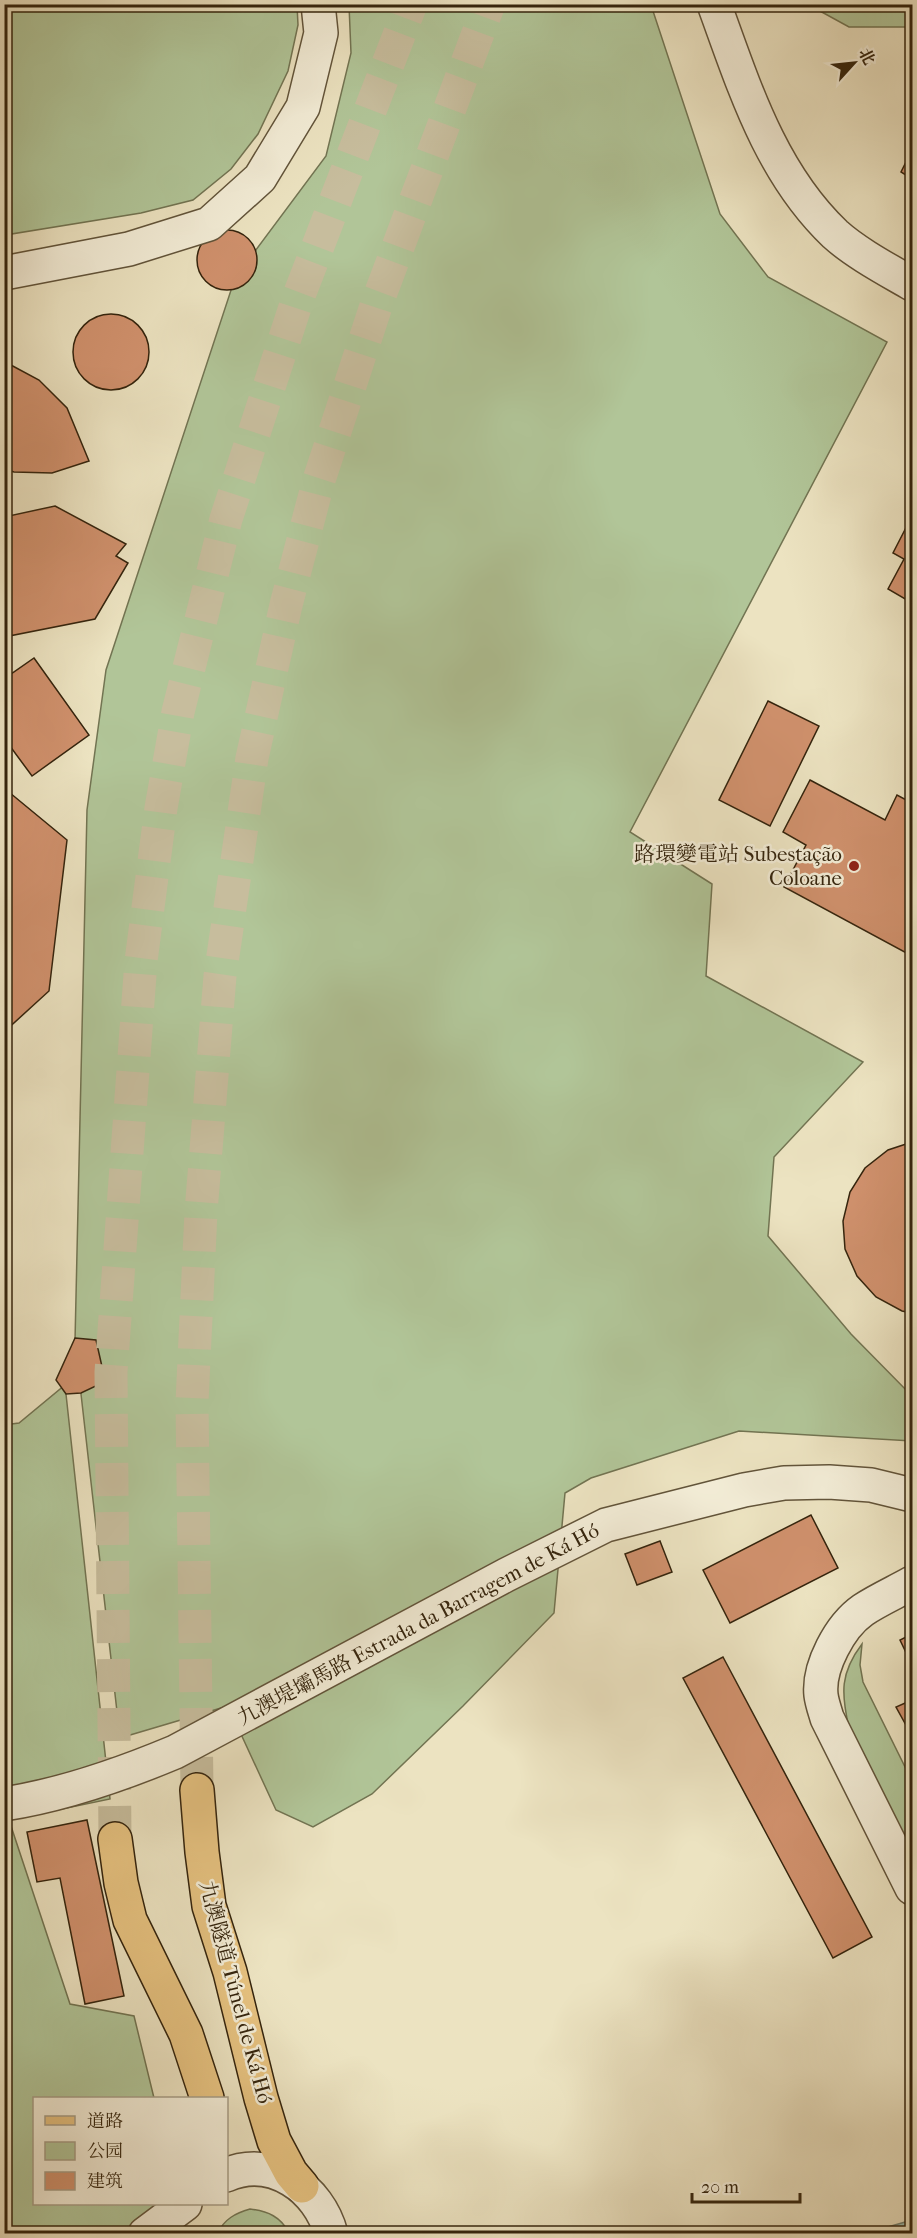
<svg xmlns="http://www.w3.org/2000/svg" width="917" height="2238" font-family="'IM FELL French Canon','Noto Serif SC',serif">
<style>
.green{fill:#b1c598;stroke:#727452;stroke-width:1.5}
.water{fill:#99beb4;stroke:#718071;stroke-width:1.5}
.building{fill:#d0916d;stroke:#34240d;stroke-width:1.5}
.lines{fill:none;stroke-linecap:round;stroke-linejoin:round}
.major-tunnel{stroke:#c7bd9d;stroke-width:33;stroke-dasharray:33 16;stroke-linecap:butt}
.minor-casing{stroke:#62543a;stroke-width:36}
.major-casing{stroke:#34240d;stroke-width:36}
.minor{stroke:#f3edd7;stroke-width:33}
.major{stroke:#e6c280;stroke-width:33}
.poi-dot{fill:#8f2418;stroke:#f3edd7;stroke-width:2}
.labels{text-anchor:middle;stroke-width:5;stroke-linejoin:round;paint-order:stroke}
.poi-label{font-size:21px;fill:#34240d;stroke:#f3edd7;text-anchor:end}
.street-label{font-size:21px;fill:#34240d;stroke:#f3edd7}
</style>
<rect width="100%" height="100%" fill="#ece3c1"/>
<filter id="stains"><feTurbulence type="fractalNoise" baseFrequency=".00333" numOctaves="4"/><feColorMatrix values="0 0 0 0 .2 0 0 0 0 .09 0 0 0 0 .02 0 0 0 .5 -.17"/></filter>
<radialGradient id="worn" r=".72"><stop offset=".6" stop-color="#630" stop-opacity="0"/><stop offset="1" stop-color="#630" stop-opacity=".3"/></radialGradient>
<g class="green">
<path d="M 5,4 L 297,5 L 298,25 L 288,71 L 258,134 L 231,169 L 193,200 L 141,213 L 5,235 Z"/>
<path d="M 349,5 L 651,5 L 720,214 L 768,277 L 887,342 L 630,832 L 712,884 L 706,976 L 863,1062 L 774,1157 L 768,1236 L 851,1334 L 912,1396 L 912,1441 L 739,1431 L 591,1478 L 565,1493 L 554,1613 L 463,1706 L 372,1794 L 313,1827 L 276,1810 L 228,1706 L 120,1738 L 75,1341 L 87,810 L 106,670 L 235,278 L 326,156 L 351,53 Z"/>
<path d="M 809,5 L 912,5 L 912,27 L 849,27 Z"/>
<path d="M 65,1385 L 110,1799 L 9,1820 L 70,2004 L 134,2016 L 154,2098 L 34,2098 L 34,2204 L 176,2204 L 182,2233 L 5,2233 L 4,1425 L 19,1423 Z"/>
<path d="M 862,1644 L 860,1665 L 863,1682 L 912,1781 L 912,1856 L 849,1728 C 841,1693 840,1673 862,1644 Z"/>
<path d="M 250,2209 C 268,2211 281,2217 289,2233 L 218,2233 C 224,2219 236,2213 250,2209 Z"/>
</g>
<path class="water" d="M 912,2220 L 912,2233 L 867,2233 Z"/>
<g class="building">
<path d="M 912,150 L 912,179 L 901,172 Z"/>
<circle cx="227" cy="260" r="30"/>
<circle cx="111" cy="352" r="38"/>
<path d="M 9,364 L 39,380 L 67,408 L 89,461 L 52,473 L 14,472 L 4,469 L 4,365 Z"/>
<path d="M 55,506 L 126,544 L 116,556 L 128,563 L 95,619 L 4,637 L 4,517 Z"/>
<path d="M 912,516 L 912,603 L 888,589 L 904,559 L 893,553 Z"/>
<path d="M 34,658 L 89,735 L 32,776 L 4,738 L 4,679 Z"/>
<path d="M 768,701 L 819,726 L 770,826 L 719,800 Z"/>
<path d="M 810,780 L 885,820 L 897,795 L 912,803 L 912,956 L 784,887 L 806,845 L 783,832 Z"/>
<path d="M 4,788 L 67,840 L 49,991 L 4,1032 Z"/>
<path d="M 912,1142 L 912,1313 L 902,1311 L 876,1297 L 857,1276 L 845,1249 L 843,1221 L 850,1192 L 865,1168 L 888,1150 Z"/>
<path d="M 75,1338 L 96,1340 L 103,1371 L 98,1385 L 81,1393 L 66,1394 L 56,1380 Z"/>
<path d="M 811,1515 L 838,1568 L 730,1623 L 703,1570 Z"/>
<path d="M 660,1541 L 672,1572 L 637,1585 L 625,1554 Z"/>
<path d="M 912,1634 L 912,1665 L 900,1640 Z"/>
<path d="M 723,1657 L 872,1937 L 833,1958 L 683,1678 Z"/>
<path d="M 912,1700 L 912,1736 L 896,1707 Z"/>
<path d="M 87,1820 L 124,1996 L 85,2004 L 60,1878 L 37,1882 L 27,1832 Z"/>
</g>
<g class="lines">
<g class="major-tunnel">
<path d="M 197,1790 L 192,1402 L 201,1212 L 220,976 L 252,758 L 286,605 L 318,483 L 377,303 L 489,4"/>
<path d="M 115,1839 L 111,1372 L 141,961 L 161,808 L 178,712 L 226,519 L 298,298 L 411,4"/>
</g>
<defs>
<g id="minor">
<path d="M 714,4 C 744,86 770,172 835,234 C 856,253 888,270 912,284"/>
<path d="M 4,273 L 129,249 L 209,224 L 260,178 L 303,107 L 321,33 L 318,4"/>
<path d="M 912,1583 C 896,1592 878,1600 863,1610 C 840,1626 818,1667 821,1695 C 822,1703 825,1711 827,1718 L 912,1888"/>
<path d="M 4,1804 C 63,1795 120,1775 175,1752 L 506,1575 L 606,1525 L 744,1490 L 784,1483 L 829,1482 L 871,1485 L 912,1495"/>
<path d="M 226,2175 C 272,2155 319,2188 331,2234"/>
<path d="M 145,2234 L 185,2204"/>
</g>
<g id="major">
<path d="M 197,1790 L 202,1852 L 209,1906 L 230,1972 L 261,2098 L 274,2141 L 291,2173 L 302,2186"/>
<path d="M 115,1839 L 121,1883 L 130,1920 L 186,2034 L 207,2098"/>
</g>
</defs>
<use href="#minor" class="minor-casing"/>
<use href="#major" class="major-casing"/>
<use href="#minor" class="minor"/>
<use href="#major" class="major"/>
</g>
<circle class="poi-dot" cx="854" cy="866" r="6"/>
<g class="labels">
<g class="poi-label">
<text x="842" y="861">路環變電站 Subestação<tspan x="842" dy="24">Coloane</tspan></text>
</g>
<g class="street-label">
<text transform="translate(418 1624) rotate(-28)" y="7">九澳堤壩馬路 Estrada da Barragem de Ká Hó</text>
<text transform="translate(236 1992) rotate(75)" y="7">九澳隧道 Túnel de Ká Hó</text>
</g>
</g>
<rect width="917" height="2238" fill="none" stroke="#ece3c1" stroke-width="24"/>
<rect x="6" y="6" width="905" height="2226" fill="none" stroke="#34240d" stroke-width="3"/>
<rect x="12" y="12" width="893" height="2214" fill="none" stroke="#34240d" stroke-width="1.5"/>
<rect x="33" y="2097" width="195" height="108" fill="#f3edd7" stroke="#a79d86" stroke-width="1.5"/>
<rect x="45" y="2116" width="30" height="9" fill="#e6c280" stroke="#a79d86" stroke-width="1.5"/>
<text x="87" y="2127" font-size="18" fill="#34240d">道路</text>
<rect x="45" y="2142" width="30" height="18" fill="#b1c598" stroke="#a79d86" stroke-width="1.5"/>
<text x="87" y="2157" font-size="18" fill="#34240d">公园</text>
<rect x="45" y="2172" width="30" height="18" fill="#d0916d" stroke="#a79d86" stroke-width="1.5"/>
<text x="87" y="2187" font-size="18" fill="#34240d">建筑</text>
<g transform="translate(854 63) rotate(63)" stroke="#f3edd7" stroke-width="4.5" paint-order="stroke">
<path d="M0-4.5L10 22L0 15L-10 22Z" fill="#34240d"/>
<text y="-9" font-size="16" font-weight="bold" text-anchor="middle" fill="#34240d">北</text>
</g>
<path d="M692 2193v9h108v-9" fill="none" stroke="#34240d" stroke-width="3"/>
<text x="701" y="2193" font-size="18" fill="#34240d" stroke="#f3edd7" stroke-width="4.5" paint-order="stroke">20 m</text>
<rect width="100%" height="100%" filter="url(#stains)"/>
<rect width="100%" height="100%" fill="url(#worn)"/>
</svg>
